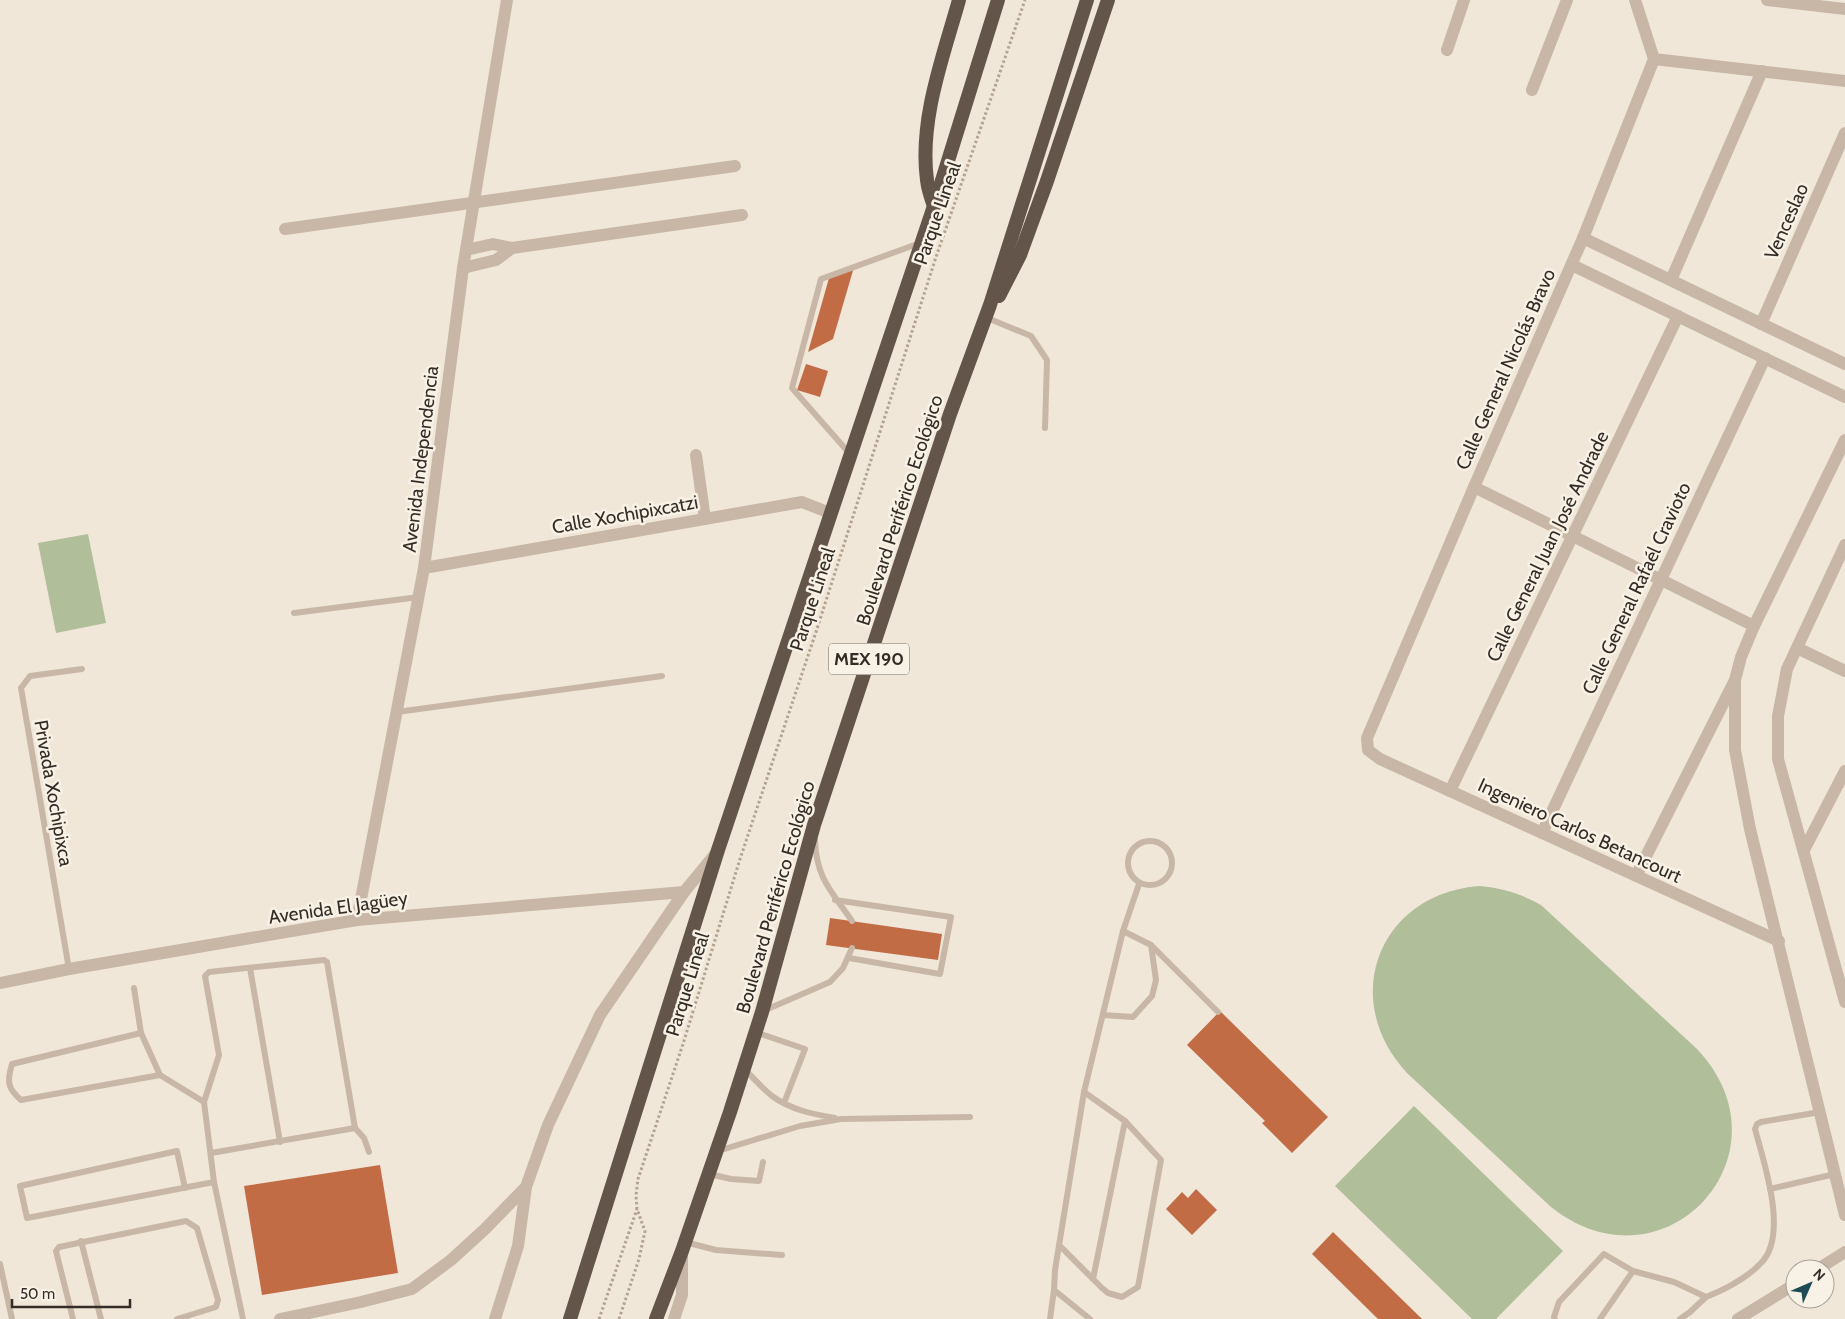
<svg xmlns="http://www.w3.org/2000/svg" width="1845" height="1319" font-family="Cabin,sans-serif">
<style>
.green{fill:#b0be9a}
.building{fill:#c26c46}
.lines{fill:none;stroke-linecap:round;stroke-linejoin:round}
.path{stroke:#b3a290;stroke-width:3;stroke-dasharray:2.5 2.5;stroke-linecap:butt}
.service{stroke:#c8b7a6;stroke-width:6}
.minor{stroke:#c8b7a6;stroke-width:12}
.tertiary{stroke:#c8b7a6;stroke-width:12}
.trunk{stroke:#64554b;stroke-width:14}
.labels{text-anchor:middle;stroke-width:5;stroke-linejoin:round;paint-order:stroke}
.shield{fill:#f8f1e5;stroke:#6f675f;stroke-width:1}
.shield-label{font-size:18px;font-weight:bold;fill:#342c26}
.street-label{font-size:19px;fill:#342c26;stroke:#f8f1e5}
</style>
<rect width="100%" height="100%" fill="#f0e7d9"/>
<g class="green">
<path d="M 88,534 L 106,623 L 56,633 L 38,543 Z"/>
<path d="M 1480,886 C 1503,888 1521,894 1541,905 L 1697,1049 C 1796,1154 1664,1297 1551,1207 L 1407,1073 C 1338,999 1379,893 1480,886 Z"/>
<path d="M 1414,1106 L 1563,1251 L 1496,1319 L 1472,1319 L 1335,1186 Z"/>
</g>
<g class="building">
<path d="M 854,267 L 833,339 L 808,352 L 829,278 Z"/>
<path d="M 806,364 L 828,371 L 820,397 L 797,390 Z"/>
<path d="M 830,918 L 942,934 L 938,960 L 826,945 Z"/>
<path d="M 1220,1011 L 1328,1117 L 1292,1153 L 1262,1123 L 1265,1121 L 1187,1045 Z"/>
<path d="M 380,1165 L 398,1273 L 262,1295 L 244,1186 Z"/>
<path d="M 1196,1189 L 1217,1210 L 1192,1235 L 1166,1209 L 1182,1192 L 1188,1198 Z"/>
<path d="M 1333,1232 L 1422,1319 L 1378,1319 L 1312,1254 Z"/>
</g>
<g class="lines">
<g class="path">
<path d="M 599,1319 L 637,1209"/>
<path d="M 619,1319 L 639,1259 L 645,1231 L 637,1209 L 636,1195 L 638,1179 L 683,1044 L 740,859 L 816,632 L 935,260 L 1025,0"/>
</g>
<g class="service">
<path d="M 985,317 L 1031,336 L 1047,360 L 1045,428"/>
<path d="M 850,454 L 792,388 L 821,279 L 920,243"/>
<path d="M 294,613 L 419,597"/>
<path d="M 397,712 L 662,676"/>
<path d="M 815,840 C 816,878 832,892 852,921"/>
<circle cx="1150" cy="863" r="22"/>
<path d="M 835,900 L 951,917 L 940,974 L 849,958"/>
<path d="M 1123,931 L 1151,945 L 1218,1012"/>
<path d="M 250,968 L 280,1142"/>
<path d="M 69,969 L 21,688 L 30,676 L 82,669"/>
<path d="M 134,988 L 141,1033 L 160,1075 L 204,1102"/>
<path d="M 763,1011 L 830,982 L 843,968 L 852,948"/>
<path d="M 1103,1015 L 1133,1017 L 1152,996 L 1156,980 L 1151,945"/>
<path d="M 755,1032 L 805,1049 L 784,1103"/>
<path d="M 141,1033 L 12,1064 C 7,1081 7,1088 21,1100 L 160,1075"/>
<path d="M 743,1068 C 753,1077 762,1088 772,1096 C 791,1110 813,1114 835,1118"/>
<path d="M 718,1151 L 800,1126 L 841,1119 L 970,1117"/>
<path d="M 211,1153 L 355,1128"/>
<path d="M 709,1174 L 731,1179 L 759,1181 L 763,1162"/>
<path d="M 185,1188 L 177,1151 L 20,1186 L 27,1218 L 214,1182"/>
<path d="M 1770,1189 L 1835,1174"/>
<path d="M 81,1241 L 101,1319"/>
<path d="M 685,1242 L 716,1250 L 782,1255"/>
<path d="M 1059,1245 L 1102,1288 L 1108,1293 L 1122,1297 L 1138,1287 L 1161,1160 L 1125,1121 L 1084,1092"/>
<path d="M 0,1264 L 12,1319"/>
<path d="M 1633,1271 L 1674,1282 L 1706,1297 C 1726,1289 1746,1279 1761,1263 C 1789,1235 1764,1163 1755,1129 L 1757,1124 L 1761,1122 L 1820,1112"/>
<path d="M 1093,1279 L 1125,1121"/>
<path d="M 73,1319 L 56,1251 L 59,1247 L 186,1221 L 197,1228 L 218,1300 L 216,1307 L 177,1319"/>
<path d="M 243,1319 L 214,1182 L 204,1102 L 219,1055 L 205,976 L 209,972 L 324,960 L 327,962 L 355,1128 L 364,1138 L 369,1152"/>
<path d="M 1050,1319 L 1054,1290"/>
<path d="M 1090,1319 L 1054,1290 L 1055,1270 L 1084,1092 L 1123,931 L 1139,884"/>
<path d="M 1555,1319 L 1554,1317 L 1559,1302 L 1604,1254 L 1633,1271 L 1600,1319"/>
<path d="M 1680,1319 L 1690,1312 L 1706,1297"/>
</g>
<g class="minor">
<path d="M 1635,0 L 1654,59 L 1583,238 L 1474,487 L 1367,738 L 1368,750 L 1380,759 L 1779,941"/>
<path d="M 1767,0 L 1845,9"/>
<path d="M 1447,50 L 1464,0"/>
<path d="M 1654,59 L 1845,81"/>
<path d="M 1532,90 L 1567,0"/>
<path d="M 285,229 L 735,166"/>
<path d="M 1583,238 L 1845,364"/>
<path d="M 466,250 L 493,244 L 512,248 L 742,215"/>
<path d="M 1572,265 L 1845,397"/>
<path d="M 463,268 L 496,260 L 512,248"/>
<path d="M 1671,280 L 1762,71"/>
<path d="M 1761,324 L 1845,133"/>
<path d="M 1845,440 L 1754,626 L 1741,657 L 1735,680 L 1735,750 L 1750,829 L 1845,1215"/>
<path d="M 696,455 L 705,519"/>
<path d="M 1474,487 L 1754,626"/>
<path d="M 1845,545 L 1787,669 L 1778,716 L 1778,759 L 1845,1002"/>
<path d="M 424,568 L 802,502 L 830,513"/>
<path d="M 1797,648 L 1845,671"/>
<path d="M 1450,791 L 1678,316"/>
<path d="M 1542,833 L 1765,358"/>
<path d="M 1804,850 L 1845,771"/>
<path d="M 1636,876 L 1734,682"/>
<path d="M 357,920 L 424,568 L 463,268 L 507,0"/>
<path d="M 0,983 L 69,969 L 357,920 L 684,892"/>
</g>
<g class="tertiary">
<path d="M 1818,1269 L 1845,1252"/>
<path d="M 280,1319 L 361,1302 L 412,1289 L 451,1260 L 485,1229 L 526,1187"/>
<path d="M 495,1319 L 518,1246 L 526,1187 L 548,1125 L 600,1015 L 684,892 L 717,852"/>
<path d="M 674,1319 L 682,1295 L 682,1255"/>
<path d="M 1738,1319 L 1795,1284"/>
</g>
<g class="trunk">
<path d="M 934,206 C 931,198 928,189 927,180 C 919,120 943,57 959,0"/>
<path d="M 999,296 L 1020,255 L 1047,181 L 1108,0"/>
<path d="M 570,1319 L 718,850 L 934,206 L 998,0"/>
<path d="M 656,1319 L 682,1251 L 730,1112 L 762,1012 L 814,825 L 950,414 L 990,305 L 1087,0"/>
</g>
</g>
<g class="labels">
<rect class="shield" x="829" y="643.5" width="80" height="31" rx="4"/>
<g class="shield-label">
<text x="869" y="665">MEX 190</text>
</g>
<g class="street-label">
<text transform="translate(937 213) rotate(-71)" y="7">Parque Lineal</text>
<text transform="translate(1786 221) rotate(-66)" y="7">Venceslao</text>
<text transform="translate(1505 369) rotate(-66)" y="7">Calle General Nicolás Bravo</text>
<text transform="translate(420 459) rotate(-83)" y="7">Avenida Independencia</text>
<text transform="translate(899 510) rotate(-72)" y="7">Boulevard Periférico Ecológico</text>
<text transform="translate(625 514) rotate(-10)" y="7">Calle Xochipixcatzi</text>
<text transform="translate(1547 546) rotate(-64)" y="7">Calle General Juan José Andrade</text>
<text transform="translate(1636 588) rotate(-65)" y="7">Calle General Rafaél Cravioto</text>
<text transform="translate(812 599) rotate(-72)" y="7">Parque Lineal</text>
<text transform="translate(54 793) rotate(80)" y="7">Privada Xochipixca</text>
<text transform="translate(1580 830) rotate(25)" y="7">Ingeniero Carlos Betancourt</text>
<text transform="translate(775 897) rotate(-74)" y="7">Boulevard Periférico Ecológico</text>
<text transform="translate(338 907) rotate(-8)" y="7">Avenida El Jagüey</text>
<text transform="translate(687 984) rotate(-73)" y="7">Parque Lineal</text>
</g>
</g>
<g transform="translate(1810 1284) rotate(45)"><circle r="24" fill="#f8f1e5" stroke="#aaa299"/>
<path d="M0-4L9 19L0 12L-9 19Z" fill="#1e4c54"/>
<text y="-8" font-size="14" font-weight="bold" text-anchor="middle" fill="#342c26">N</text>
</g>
<path d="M12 1299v8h118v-8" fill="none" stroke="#342c26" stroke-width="2.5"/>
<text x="20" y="1299" font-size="15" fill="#342c26" stroke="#f8f1e5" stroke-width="4" paint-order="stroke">50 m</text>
</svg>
